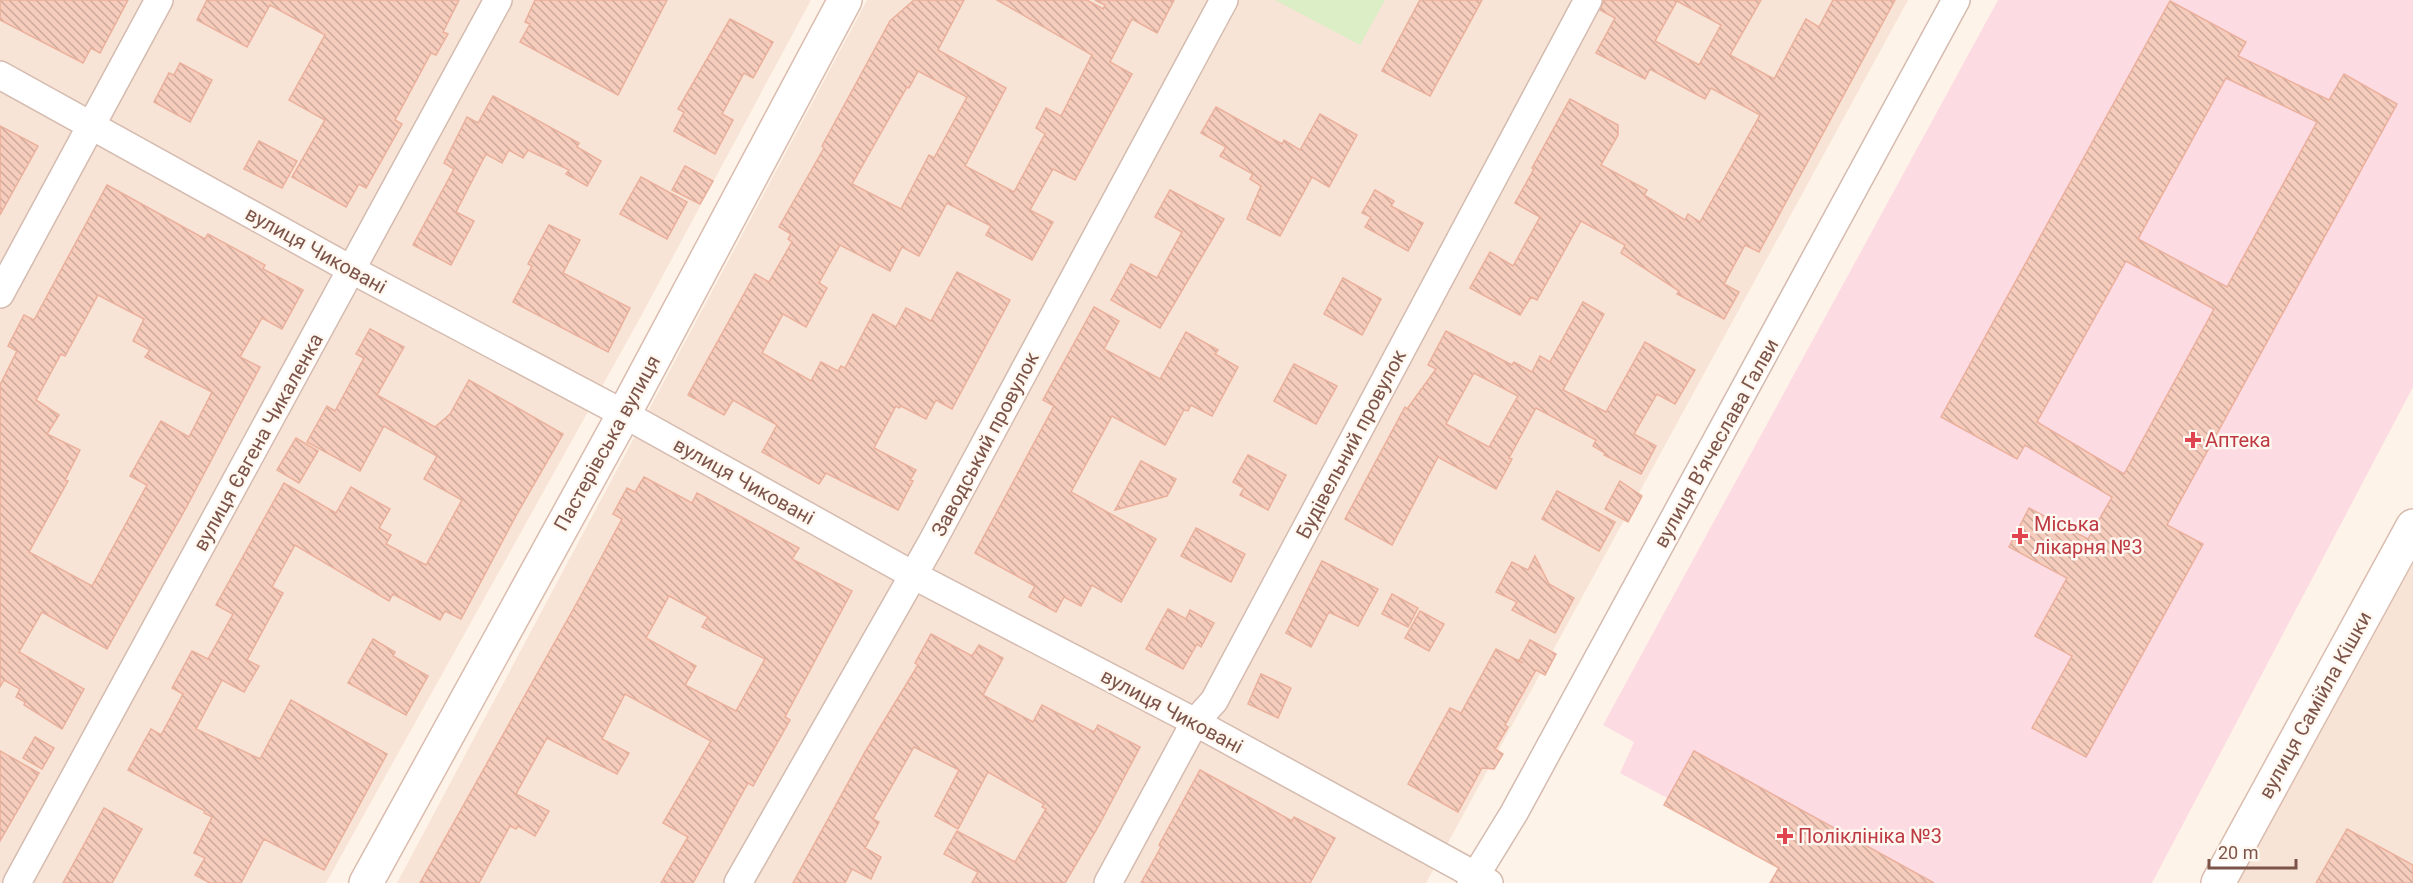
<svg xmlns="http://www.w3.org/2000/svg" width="2413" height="883" font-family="Roboto,sans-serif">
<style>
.residential{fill:#f7e4d6}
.medical{fill:#fddbe3}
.grass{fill:#dbeec5}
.building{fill:url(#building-back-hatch);stroke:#ebb09c;stroke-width:1.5;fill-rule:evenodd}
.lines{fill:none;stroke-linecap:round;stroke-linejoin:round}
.street-casing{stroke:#d5bbaf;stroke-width:30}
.secondary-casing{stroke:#dabcae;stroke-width:36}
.street{stroke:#fff;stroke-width:27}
.secondary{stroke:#fff;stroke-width:33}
.health-dot{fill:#e0444e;stroke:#fff8f1;stroke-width:2}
.labels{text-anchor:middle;stroke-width:5;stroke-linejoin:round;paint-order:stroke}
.street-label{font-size:20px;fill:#7c5449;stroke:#fff8f1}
.health-label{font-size:20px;fill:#be3a42;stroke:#fff8f1;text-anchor:start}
</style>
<defs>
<pattern id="building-back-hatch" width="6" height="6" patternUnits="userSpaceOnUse" patternTransform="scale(1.5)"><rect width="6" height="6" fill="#f6cdbd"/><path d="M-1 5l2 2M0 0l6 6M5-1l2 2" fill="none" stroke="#cca99c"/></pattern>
</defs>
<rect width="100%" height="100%" fill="#fef3e8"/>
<g class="residential">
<path d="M 0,0 L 811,0 L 640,318 L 326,883 L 0,883 Z"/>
<path d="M 867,0 L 1908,0 L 1426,883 L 397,883 Z"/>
<path d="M 2413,563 L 2413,883 L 2238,883 Z"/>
</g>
<path class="medical" d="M 1998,0 L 2413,0 L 2413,387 L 2152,883 L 1770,883 L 1778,867 L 1664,805 L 1667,798 L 1620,773 L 1634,742 L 1603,725 Z"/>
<path class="grass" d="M 1275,0 L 1385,0 L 1360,45 Z"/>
<g class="building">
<path d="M 0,0 L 128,0 L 100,53 L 91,48 L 83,63 L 0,20 Z"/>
<path d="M 207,0 L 459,0 L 443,32 L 448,34 L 436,55 L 431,53 L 395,120 L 402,124 L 366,188 L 359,184 L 346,207 L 292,177 L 325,120 L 289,100 L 325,35 L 270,5 L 247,47 L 197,20 Z"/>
<path d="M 535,0 L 667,0 L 618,95 L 520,42 L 530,24 L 525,22 Z"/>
<path d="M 914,0 L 964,0 L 938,50 L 1006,88 L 965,166 L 1014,192 L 1045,134 L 1036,128 L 1046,108 L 1061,116 L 1092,55 L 997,0 L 1087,0 L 1103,9 L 1105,5 L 1095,0 L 1174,0 L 1157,33 L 1132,19 L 1110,62 L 1132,74 L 1075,180 L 1053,169 L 1030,210 L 1053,222 L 1032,260 L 986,235 L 991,226 L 947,203 L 919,256 L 902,247 L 890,271 L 840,245 L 819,283 L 827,288 L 806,327 L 783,314 L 762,353 L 811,381 L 821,362 L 838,371 L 841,366 L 845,368 L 873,314 L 896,327 L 906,308 L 931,321 L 957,272 L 1010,300 L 952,409 L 936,400 L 926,419 L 901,406 L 899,408 L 896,406 L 874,448 L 916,470 L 910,480 L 913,481 L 898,510 L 826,473 L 819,484 L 762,452 L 777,425 L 733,400 L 724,415 L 688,395 L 755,274 L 769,282 L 792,242 L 788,239 L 791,234 L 779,227 L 824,148 L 822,146 L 890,21 ZM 918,71 L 967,97 L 934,158 L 929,155 L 901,209 L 852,184 L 907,87 L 909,88 Z"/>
<path d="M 1420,0 L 1482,0 L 1430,96 L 1382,71 Z"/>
<path d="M 1604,0 L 1761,0 L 1730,55 L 1774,79 L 1806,19 L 1819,27 L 1833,0 L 1895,0 L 1759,252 L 1745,245 L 1724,284 L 1739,292 L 1724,319 L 1677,294 L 1679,291 L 1621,253 L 1625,245 L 1581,221 L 1537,300 L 1531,297 L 1520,315 L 1470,288 L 1490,252 L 1513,266 L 1540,217 L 1515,203 L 1534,169 L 1532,168 L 1570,99 L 1618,125 L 1618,135 L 1601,165 L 1647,190 L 1644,195 L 1685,220 L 1688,214 L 1700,222 L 1760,115 L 1711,88 L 1705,99 L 1650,69 L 1645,79 L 1596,53 L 1615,18 L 1600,10 ZM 1677,1 L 1721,25 L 1699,65 L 1655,41 Z"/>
<path d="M 2170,1 L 2246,42 L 2238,56 L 2329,100 L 2344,74 L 2397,104 L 2167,525 L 2203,544 L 2086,757 L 2032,728 L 2072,656 L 2035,636 L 2067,578 L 2009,547 L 2029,508 L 2088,539 L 2112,497 L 2025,445 L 2017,459 L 1941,417 ZM 2226,78 L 2317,122 L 2227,287 L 2138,239 ZM 2126,261 L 2214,309 L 2124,474 L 2037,422 Z"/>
<path d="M 730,19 L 773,42 L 753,78 L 744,73 L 722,114 L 733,120 L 715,154 L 674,131 L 684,112 L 678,109 Z"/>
<path d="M 180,63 L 212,80 L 190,122 L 154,102 L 169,73 L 174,75 Z"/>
<path d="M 493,96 L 579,143 L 577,147 L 601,161 L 587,186 L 566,174 L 569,170 L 528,150 L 523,158 L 509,150 L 502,163 L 486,154 L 456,212 L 474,221 L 451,265 L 413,245 L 454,169 L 444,163 L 467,117 L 478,123 Z"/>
<path d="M 1216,107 L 1282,144 L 1284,140 L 1300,150 L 1320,114 L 1357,135 L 1329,187 L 1312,177 L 1280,236 L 1247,219 L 1261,186 L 1250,179 L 1253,174 L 1220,156 L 1226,147 L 1201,133 Z"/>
<path d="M 0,126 L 38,146 L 0,215 Z"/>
<path d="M 259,141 L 297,161 L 282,188 L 244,169 Z"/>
<path d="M 685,166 L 713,181 L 700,204 L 672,190 Z"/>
<path d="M 641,177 L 687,202 L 667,239 L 620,214 Z"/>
<path d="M 107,185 L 205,239 L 208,234 L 265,265 L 263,269 L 303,290 L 282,329 L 262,318 L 240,357 L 260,367 L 186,508 L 107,649 L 42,612 L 19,652 L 84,689 L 62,729 L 24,705 L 25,702 L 16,697 L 20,689 L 4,680 L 0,687 L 0,385 L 17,351 L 8,346 L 24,315 L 34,320 ZM 98,295 L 144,319 L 133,341 L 150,350 L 145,357 L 212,392 L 189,437 L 161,421 L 130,476 L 147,485 L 92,586 L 29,552 L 68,481 L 65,480 L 80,450 L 47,434 L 59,415 L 36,400 L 61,354 L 65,356 Z"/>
<path d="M 1170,190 L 1224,219 L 1160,328 L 1111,300 L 1131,264 L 1157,278 L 1182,232 L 1155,217 Z"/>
<path d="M 1375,190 L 1394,201 L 1391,206 L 1423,223 L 1408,251 L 1365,227 L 1371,217 L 1362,213 Z"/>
<path d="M 549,225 L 580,240 L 563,273 L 630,308 L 608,352 L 513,302 L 532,266 L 528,264 Z"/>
<path d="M 1343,278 L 1381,299 L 1362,335 L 1324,314 Z"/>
<path d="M 1583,302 L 1604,314 L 1563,390 L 1606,412 L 1645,342 L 1695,370 L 1675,404 L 1657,394 L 1634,434 L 1656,446 L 1641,474 L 1604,455 L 1605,453 L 1593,446 L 1596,440 L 1536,408 L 1509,458 L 1512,459 L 1496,489 L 1438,457 L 1392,545 L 1345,519 L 1405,407 L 1407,409 L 1436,369 L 1428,365 L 1446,331 L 1512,365 L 1514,362 L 1532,372 L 1540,356 L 1550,362 ZM 1474,373 L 1518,396 L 1489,447 L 1446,424 Z"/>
<path d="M 1094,307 L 1119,321 L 1104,349 L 1160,379 L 1186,332 L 1218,350 L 1215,354 L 1238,367 L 1212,416 L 1191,405 L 1188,411 L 1184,410 L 1165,445 L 1112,416 L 1071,492 L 1156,539 L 1121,602 L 1092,585 L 1081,606 L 1064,597 L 1056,612 L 1029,597 L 1035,586 L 975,553 L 1054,406 L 1043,400 Z"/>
<path d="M 370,329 L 404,347 L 377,395 L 435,427 L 450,414 L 469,380 L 563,434 L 518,512 L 461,619 L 445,611 L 440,620 L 393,594 L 389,601 L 295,545 L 272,587 L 283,593 L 247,660 L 259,666 L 244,692 L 222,680 L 196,729 L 260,759 L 291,700 L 387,754 L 324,870 L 264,839 L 241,883 L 210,883 L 195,875 L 205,858 L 194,853 L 212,817 L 204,813 L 205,811 L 128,770 L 151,729 L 161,735 L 183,694 L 172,688 L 192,651 L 208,659 L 233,614 L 216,605 L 284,483 L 336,513 L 351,487 L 390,509 L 379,528 L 391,535 L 386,544 L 426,565 L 462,500 L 424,479 L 437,456 L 384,426 L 360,471 L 307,442 L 327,406 L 335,411 L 364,358 L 356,354 Z"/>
<path d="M 1294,364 L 1337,386 L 1316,424 L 1274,401 Z"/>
<path d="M 296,438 L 318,451 L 299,483 L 277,470 Z"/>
<path d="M 1248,455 L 1286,475 L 1268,510 L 1240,495 L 1244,488 L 1233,482 Z"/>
<path d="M 1141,461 L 1176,479 L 1167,496 L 1115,510 Z"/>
<path d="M 644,477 L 692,503 L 697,493 L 799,548 L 792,559 L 852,591 L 785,717 L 790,720 L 753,786 L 748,783 L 693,883 L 661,883 L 688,837 L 663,823 L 711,741 L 625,694 L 602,739 L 629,753 L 617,774 L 547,738 L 516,794 L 549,811 L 535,836 L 518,826 L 516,829 L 510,826 L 479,883 L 420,883 L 579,599 L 622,519 L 613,514 L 627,488 L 635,492 ZM 669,596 L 708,617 L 702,627 L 765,659 L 736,711 L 685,685 L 696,666 L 646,638 Z"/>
<path d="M 1620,481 L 1642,496 L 1628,522 L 1605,509 Z"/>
<path d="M 1557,491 L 1615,522 L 1599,551 L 1542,519 Z"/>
<path d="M 1196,528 L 1245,554 L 1231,582 L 1181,556 Z"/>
<path d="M 1535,556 L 1549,584 L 1574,598 L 1555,633 L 1512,610 L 1517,602 L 1496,592 L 1512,562 L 1528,570 Z"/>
<path d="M 1322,561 L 1378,589 L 1358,626 L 1329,612 L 1311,647 L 1286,633 Z"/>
<path d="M 1392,594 L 1418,608 L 1408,627 L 1382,614 Z"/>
<path d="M 1168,609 L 1186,619 L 1190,610 L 1214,623 L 1201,647 L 1197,644 L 1183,669 L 1146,649 Z"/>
<path d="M 1420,611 L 1444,624 L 1429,651 L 1405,638 Z"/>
<path d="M 931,634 L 972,656 L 979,645 L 1003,658 L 983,695 L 1033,722 L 1042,705 L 1094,732 L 1098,725 L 1140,747 L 1098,827 L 1065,883 L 972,883 L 978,872 L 944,854 L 957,831 L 1015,862 L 1046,809 L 1042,807 L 1044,804 L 988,772 L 958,829 L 935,816 L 959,770 L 914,747 L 873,819 L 879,822 L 865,848 L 881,857 L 871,879 L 852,869 L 845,883 L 793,883 L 865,752 L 918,665 L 915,663 Z"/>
<path d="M 373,639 L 395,652 L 393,656 L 428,676 L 406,715 L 348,683 Z"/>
<path d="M 1530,640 L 1556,654 L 1545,675 L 1536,670 L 1505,725 L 1508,727 L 1495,749 L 1503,754 L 1494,769 L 1482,768 L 1458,812 L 1408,784 L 1450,708 L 1461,713 L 1496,649 L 1523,663 L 1519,661 Z"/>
<path d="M 1261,674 L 1291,688 L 1278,718 L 1248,704 Z"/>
<path d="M 35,737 L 54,748 L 42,769 L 23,758 Z"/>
<path d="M 0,751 L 39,773 L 0,841 Z"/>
<path d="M 1694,751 L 1934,883 L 1770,883 L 1779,868 L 1664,805 Z"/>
<path d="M 1200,770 L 1292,821 L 1294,817 L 1335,838 L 1310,883 L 1141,883 L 1161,847 L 1159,845 Z"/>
<path d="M 104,808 L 142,829 L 112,883 L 63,883 Z"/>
<path d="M 2347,829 L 2413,865 L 2413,883 L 2316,883 Z"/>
</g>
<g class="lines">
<defs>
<g id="street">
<path d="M 0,75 L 352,270 L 624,414 L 913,575 L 1195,722 L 1489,883"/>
<path d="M 0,294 L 159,0"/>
<path d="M 17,883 L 498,0"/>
<path d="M 738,883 L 931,544 L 1224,0"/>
<path d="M 1108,883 L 1195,722 L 1214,701 L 1588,0"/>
<path d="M 1471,883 L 1514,813 L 1956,0"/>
</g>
<g id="secondary">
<path d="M 366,883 L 624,414 L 845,0"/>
<path d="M 2218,883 L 2413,526"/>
</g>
</defs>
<use href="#street" class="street-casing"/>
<use href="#secondary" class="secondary-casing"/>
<use href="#street" class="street"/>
<use href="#secondary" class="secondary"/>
</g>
<g class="health-dot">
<path d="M2190 431h6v6h6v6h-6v6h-6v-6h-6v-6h6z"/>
<path d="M2017 527h6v6h6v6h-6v6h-6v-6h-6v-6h6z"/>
<path d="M1782 827h6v6h6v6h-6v6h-6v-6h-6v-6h6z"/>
</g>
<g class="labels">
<g class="street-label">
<text transform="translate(316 250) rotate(29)" y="7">вулиця Чиковані</text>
<text transform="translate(258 442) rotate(-61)" y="7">вулиця Євгена Чикаленка</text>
<text transform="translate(607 443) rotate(-61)" y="7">Пастерівська вулиця</text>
<text transform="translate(1716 443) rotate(-61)" y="7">вулиця Вʼячеслава Галви</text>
<text transform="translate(985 444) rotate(-62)" y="7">Заводський провулок</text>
<text transform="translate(1351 444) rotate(-62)" y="7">Будівельний провулок</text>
<text transform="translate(744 481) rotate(29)" y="7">вулиця Чиковані</text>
<text transform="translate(2315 705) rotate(-61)" y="7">вулиця Самійла Кішки</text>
<text transform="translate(1172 711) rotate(28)" y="7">вулиця Чиковані</text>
</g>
<g class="health-label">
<text x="2205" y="447">Аптека</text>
<text x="2034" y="531">Міська<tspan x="2034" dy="23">лікарня №3</tspan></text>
<text x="1798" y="843">Поліклініка №3</text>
</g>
</g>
<path d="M2209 859v9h87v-9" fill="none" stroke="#7c5449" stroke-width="3"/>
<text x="2218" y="859" font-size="18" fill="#7c5449" stroke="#fff8f1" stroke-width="4.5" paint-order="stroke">20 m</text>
</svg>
